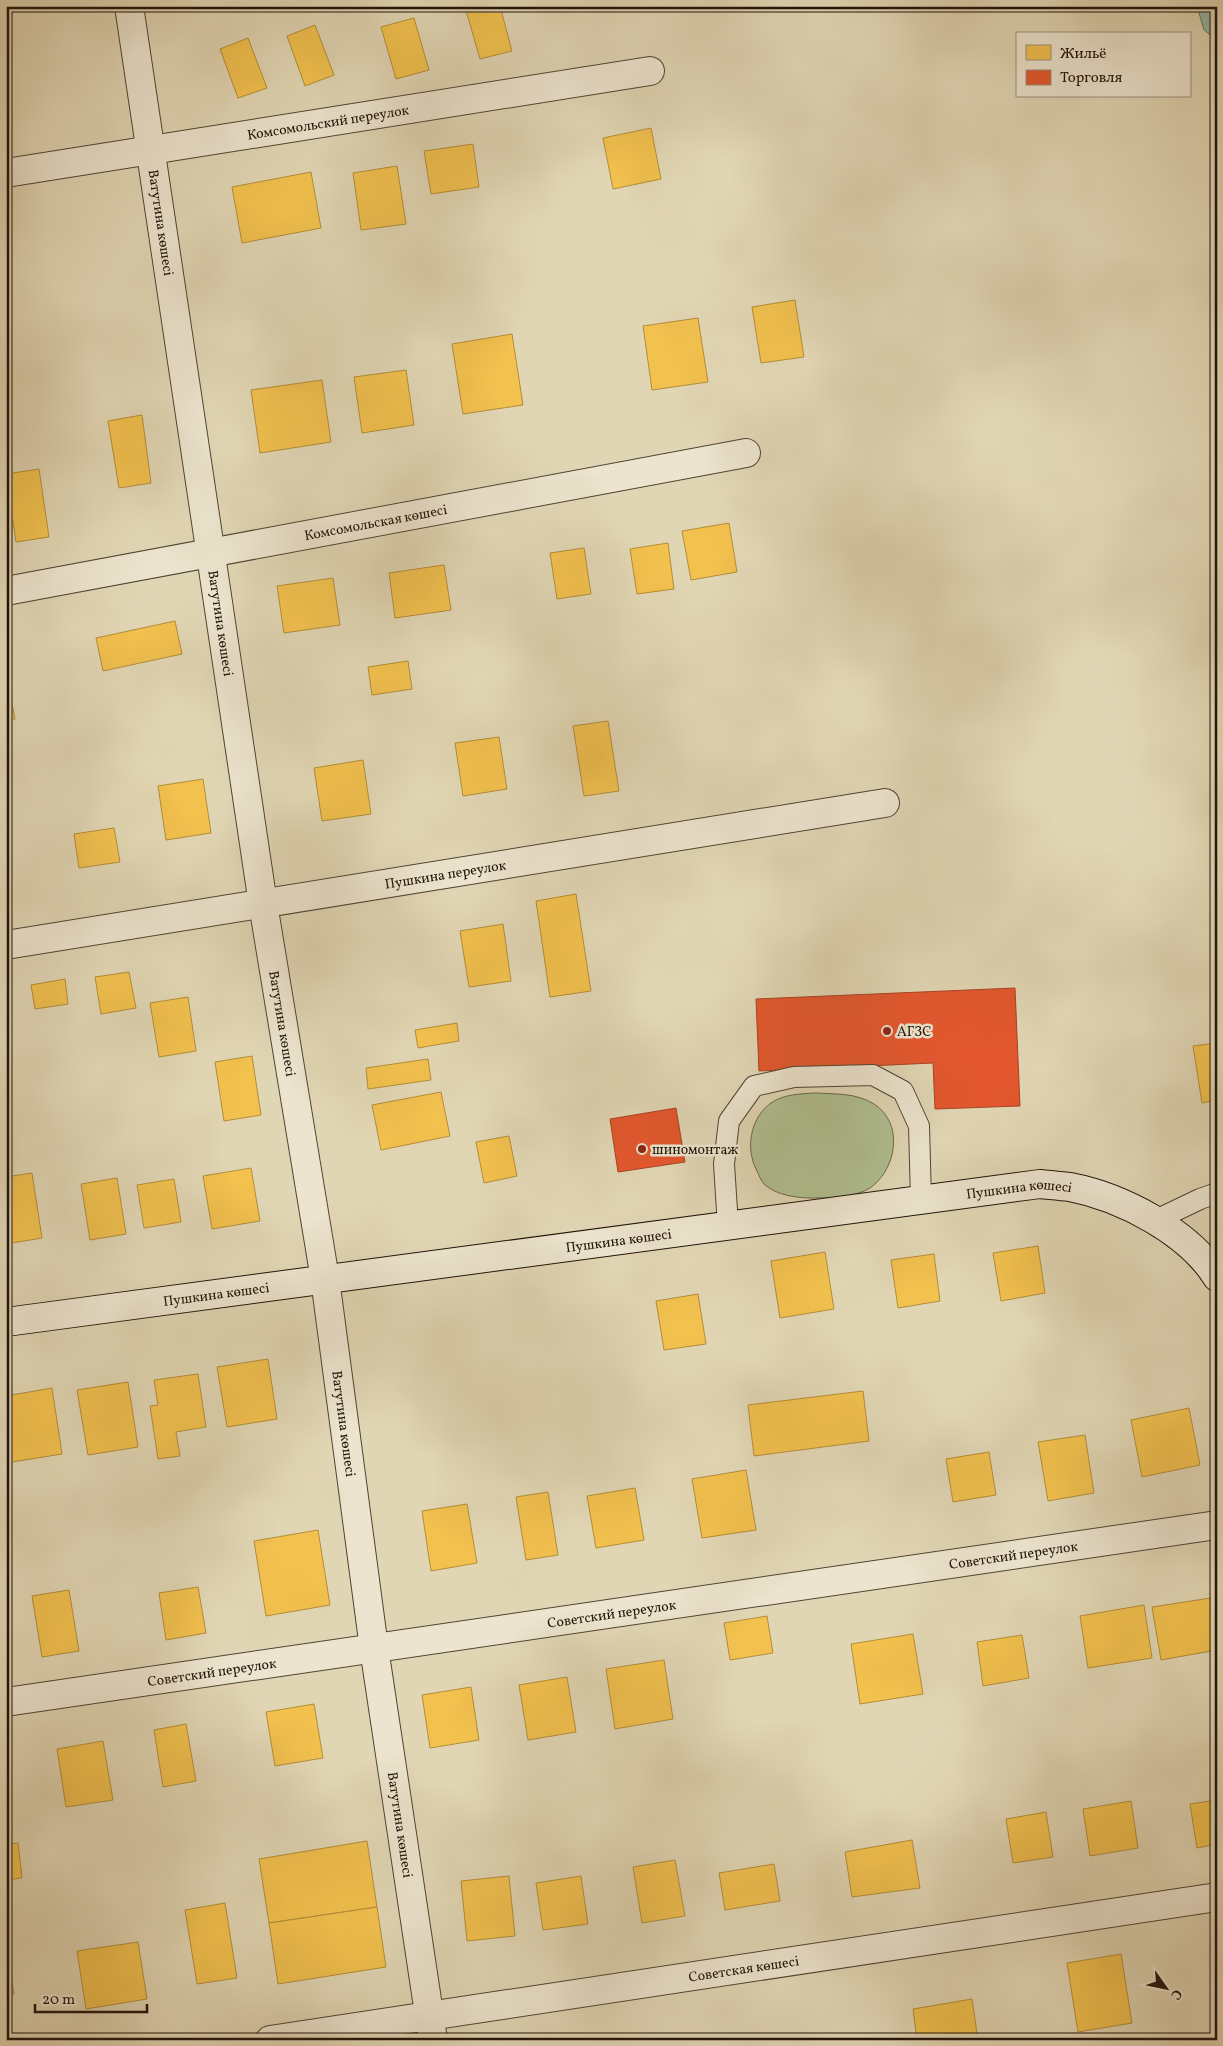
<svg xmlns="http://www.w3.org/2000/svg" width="1223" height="2046" font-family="Vollkorn,serif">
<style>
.green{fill:#b0be8f;stroke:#68684c}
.water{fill:#95b9a9;stroke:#667769}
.homes{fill:#f2c14e;stroke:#b38d39}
.shops{fill:#e4572e;stroke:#a94323}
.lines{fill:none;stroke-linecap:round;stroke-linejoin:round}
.lane-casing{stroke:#504434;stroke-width:22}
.street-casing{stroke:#504434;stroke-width:30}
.secondary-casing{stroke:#201309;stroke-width:30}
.lane{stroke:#ece4ce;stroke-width:20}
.street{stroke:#ece4ce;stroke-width:28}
.secondary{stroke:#ece4ce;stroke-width:28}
.poi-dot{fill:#8f2418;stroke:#ece4ce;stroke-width:2}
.labels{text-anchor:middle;stroke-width:5;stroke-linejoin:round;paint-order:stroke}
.street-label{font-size:14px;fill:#201309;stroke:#ece4ce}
.poi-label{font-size:14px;fill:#201309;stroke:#ece4ce;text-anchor:start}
</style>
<rect width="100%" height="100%" fill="#e1d6b4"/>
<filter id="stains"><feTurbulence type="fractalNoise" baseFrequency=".004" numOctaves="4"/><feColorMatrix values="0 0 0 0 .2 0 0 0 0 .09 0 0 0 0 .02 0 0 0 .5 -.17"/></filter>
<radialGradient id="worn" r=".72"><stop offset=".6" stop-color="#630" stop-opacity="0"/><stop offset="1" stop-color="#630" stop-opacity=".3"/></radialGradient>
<path class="green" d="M 815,1093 C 835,1094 857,1093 874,1104 C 904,1123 897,1169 870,1188 C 856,1197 831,1198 814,1198 C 798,1198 777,1196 764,1184 C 761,1181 759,1175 757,1171 C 745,1149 750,1118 771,1103 C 784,1094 800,1094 815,1093 Z"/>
<path class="water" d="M 1197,6 L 1217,6 L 1217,40 L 1204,30 Z"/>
<g class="homes">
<path d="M 468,6 L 500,6 L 512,51 L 480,59 L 465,7 Z"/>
<path d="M 414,18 L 429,70 L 396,79 L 381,27 Z"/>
<path d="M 315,25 L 334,75 L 305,86 L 287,36 Z"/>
<path d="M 248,38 L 267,88 L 238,98 L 220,49 Z"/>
<path d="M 651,128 L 661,179 L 613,189 L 603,138 Z"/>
<path d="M 473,144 L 479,187 L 431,194 L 424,151 Z"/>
<path d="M 397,166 L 406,224 L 361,230 L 353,173 Z"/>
<path d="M 311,172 L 321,228 L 242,243 L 232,187 Z"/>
<path d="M 795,300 L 804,357 L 761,363 L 752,307 Z"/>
<path d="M 698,318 L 708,382 L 652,390 L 643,326 Z"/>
<path d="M 512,334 L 523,405 L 463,414 L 452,344 Z"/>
<path d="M 406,370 L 414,425 L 362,433 L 354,377 Z"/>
<path d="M 322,380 L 331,442 L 260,453 L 251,390 Z"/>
<path d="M 142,415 L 151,483 L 119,488 L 108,421 Z"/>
<path d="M 39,469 L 49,537 L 16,542 L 6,474 Z"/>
<path d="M 729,523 L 737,572 L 691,580 L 682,531 Z"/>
<path d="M 668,543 L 674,589 L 637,594 L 630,549 Z"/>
<path d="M 584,548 L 591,594 L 557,599 L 550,553 Z"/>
<path d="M 444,565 L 451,610 L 395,618 L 389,573 Z"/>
<path d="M 333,578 L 340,625 L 284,633 L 277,586 Z"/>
<path d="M 175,621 L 182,654 L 103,671 L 96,638 Z"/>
<path d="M 408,661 L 412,689 L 372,695 L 368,667 Z"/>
<path d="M 6,673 L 15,719 L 6,720 Z"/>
<path d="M 608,721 L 619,791 L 584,796 L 573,726 Z"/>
<path d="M 499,737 L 507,789 L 463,796 L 455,743 Z"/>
<path d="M 363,760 L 371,814 L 322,821 L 314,768 Z"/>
<path d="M 203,779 L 211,833 L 166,840 L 158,786 Z"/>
<path d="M 114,828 L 120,862 L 79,868 L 74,834 Z"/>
<path d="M 576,894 L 591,991 L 550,997 L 536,901 Z"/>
<path d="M 503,924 L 511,981 L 469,987 L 460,931 Z"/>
<path d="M 129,972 L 136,1008 L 101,1014 L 95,977 Z"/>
<path d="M 65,979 L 68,1004 L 35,1009 L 31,985 Z"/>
<path d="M 188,997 L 196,1051 L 159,1057 L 150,1003 Z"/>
<path d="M 457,1023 L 459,1041 L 418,1048 L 415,1030 Z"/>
<path d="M 1217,1043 L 1217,1100 L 1202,1103 L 1193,1046 Z"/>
<path d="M 252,1056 L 261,1115 L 224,1121 L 215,1062 Z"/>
<path d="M 428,1059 L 431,1080 L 368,1089 L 366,1068 Z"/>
<path d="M 441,1092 L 450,1136 L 381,1150 L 372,1105 Z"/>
<path d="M 509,1136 L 517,1176 L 484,1183 L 476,1142 Z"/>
<path d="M 251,1168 L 260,1221 L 212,1229 L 203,1176 Z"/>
<path d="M 32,1173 L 42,1238 L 6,1244 L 6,1177 Z"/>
<path d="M 117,1178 L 126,1234 L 90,1240 L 81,1184 Z"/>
<path d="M 174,1179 L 181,1222 L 144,1228 L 137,1185 Z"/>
<path d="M 1038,1246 L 1045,1293 L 1001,1301 L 993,1253 Z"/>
<path d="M 825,1252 L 834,1309 L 780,1318 L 771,1261 Z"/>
<path d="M 934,1254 L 940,1301 L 898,1308 L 891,1260 Z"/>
<path d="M 698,1294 L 706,1344 L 664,1350 L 656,1301 Z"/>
<path d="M 268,1359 L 277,1419 L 227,1427 L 217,1367 Z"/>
<path d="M 198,1374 L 206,1427 L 176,1432 L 180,1456 L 158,1459 L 150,1406 L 158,1405 L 154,1380 Z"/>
<path d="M 128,1382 L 138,1447 L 88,1455 L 77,1390 Z"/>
<path d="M 52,1388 L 62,1454 L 6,1463 L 6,1396 Z"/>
<path d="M 863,1391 L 869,1441 L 754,1456 L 748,1405 Z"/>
<path d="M 1189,1408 L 1200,1465 L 1142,1477 L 1131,1420 Z"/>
<path d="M 1085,1435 L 1094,1493 L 1048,1501 L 1038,1442 Z"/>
<path d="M 989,1452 L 996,1495 L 953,1502 L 946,1459 Z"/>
<path d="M 746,1470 L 756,1530 L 702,1538 L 692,1479 Z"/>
<path d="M 635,1488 L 644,1540 L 596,1548 L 587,1496 Z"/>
<path d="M 548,1492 L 558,1555 L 526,1560 L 516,1497 Z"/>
<path d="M 467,1504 L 477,1563 L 431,1571 L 422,1511 Z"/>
<path d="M 318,1530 L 330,1605 L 266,1616 L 254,1541 Z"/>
<path d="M 198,1587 L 206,1633 L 166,1640 L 159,1593 Z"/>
<path d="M 69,1590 L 79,1651 L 42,1657 L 32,1596 Z"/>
<path d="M 1217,1597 L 1217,1650 L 1161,1660 L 1152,1607 Z"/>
<path d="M 1144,1605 L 1152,1658 L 1088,1668 L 1080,1616 Z"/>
<path d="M 767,1616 L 773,1653 L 730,1660 L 724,1623 Z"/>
<path d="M 913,1634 L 923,1694 L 860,1704 L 851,1644 Z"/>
<path d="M 1022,1635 L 1029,1678 L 983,1686 L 977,1642 Z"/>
<path d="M 664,1660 L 673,1719 L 615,1729 L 606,1669 Z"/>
<path d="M 567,1677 L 576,1732 L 528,1740 L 519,1685 Z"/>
<path d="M 471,1687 L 479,1740 L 430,1748 L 422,1695 Z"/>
<path d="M 314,1704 L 323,1758 L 275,1766 L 266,1712 Z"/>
<path d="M 186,1724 L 196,1781 L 163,1787 L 154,1730 Z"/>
<path d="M 103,1741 L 113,1800 L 66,1807 L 57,1749 Z"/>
<path d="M 1217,1800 L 1217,1844 L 1197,1848 L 1190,1804 Z"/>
<path d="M 1131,1801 L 1138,1848 L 1090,1856 L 1083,1809 Z"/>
<path d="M 1046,1812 L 1053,1857 L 1013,1863 L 1006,1819 Z"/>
<path d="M 912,1840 L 920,1888 L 852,1897 L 845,1852 Z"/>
<path d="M 367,1841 L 377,1907 L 269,1923 L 259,1859 Z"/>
<path d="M 18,1843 L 22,1878 L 6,1880 L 6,1844 Z"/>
<path d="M 675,1860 L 685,1916 L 642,1923 L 633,1867 Z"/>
<path d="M 774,1864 L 780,1901 L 725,1910 L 719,1873 Z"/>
<path d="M 509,1876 L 515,1936 L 467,1941 L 461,1881 Z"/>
<path d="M 581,1876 L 588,1924 L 543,1930 L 536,1883 Z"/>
<path d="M 225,1903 L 237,1978 L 197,1984 L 185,1910 Z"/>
<path d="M 377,1907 L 386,1967 L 278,1984 L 269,1923 Z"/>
<path d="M 138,1942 L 147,1999 L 86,2009 L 77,1951 Z"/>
<path d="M 6,1944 L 14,1994 L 6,1995 Z"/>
<path d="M 1121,1954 L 1132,2023 L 1078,2032 L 1067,1963 Z"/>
<path d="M 972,1999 L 978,2040 L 917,2040 L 913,2009 Z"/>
</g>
<g class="shops">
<path d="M 1015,988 L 1020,1106 L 935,1109 L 933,1063 L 759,1071 L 756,999 Z"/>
<path d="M 676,1108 L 685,1162 L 618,1172 L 610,1119 Z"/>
</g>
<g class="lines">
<defs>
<g id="lane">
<path d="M 1154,1221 L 1200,1199 L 1217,1193"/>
<path d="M 728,1226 L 724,1164 L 729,1121 L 754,1086 L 794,1077 L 873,1075 L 903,1091 L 919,1126 L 921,1200"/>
</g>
<g id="street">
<path id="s1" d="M 129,6 L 263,904 L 325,1279 L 374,1648 L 433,2040"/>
<path id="s2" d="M 6,173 L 650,71"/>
<path id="s3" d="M 6,591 L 746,453"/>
<path id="s4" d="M 6,945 L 885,803"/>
<path id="s5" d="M 6,1702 L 1217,1525"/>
<path id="s6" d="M 270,2040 L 1217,1897"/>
</g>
<g id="secondary">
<path id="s7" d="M 6,1322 L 1040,1184 C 1050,1185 1061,1186 1070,1187 C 1122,1197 1189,1232 1217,1277"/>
</g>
</defs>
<use href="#lane" class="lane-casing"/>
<use href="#street" class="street-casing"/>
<use href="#secondary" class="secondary-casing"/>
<use href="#lane" class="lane"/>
<use href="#street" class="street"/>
<use href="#secondary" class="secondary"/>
</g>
<g class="poi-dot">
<circle cx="887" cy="1031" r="5"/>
<circle cx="642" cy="1149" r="5"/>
</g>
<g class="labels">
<g class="street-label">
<text dy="5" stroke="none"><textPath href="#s2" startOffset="326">Комсомольский переулок</textPath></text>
<text dy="5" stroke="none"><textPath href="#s1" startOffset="219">Ватутина көшесі</textPath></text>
<text dy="5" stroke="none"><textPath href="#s3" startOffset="376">Комсомольская көшесі</textPath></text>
<text dy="5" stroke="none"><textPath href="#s1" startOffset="624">Ватутина көшесі</textPath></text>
<text dy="5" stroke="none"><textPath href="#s4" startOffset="445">Пушкина переулок</textPath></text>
<text dy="5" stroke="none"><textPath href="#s1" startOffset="1029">Ватутина көшесі</textPath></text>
<text dy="5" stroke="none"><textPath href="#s7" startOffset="1022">Пушкина көшесі</textPath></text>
<text dy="5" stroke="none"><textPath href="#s7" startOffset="618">Пушкина көшесі</textPath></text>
<text dy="5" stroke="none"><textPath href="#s7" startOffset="212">Пушкина көшесі</textPath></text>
<text dy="5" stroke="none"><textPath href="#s1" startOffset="1434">Ватутина көшесі</textPath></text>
<text dy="5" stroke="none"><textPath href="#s5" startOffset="1018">Советский переулок</textPath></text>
<text dy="5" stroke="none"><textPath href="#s5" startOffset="612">Советский переулок</textPath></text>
<text dy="5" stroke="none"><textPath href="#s5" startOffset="208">Советский переулок</textPath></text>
<text dy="5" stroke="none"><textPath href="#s1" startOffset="1839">Ватутина көшесі</textPath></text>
<text dy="5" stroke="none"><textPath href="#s6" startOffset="479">Советская көшесі</textPath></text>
</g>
<g class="poi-label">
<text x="897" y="1036">АГЗС</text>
<text x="652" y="1154">шиномонтаж</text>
</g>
</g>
<rect width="1223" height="2046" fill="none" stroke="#e1d6b4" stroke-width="25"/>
<rect x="8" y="8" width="1208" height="2031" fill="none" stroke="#201309" stroke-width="2.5"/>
<rect x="12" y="12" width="1198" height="2021" fill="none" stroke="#201309"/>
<rect x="1016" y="32" width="175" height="65" fill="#ece4ce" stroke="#9a907f"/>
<rect x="1026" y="45" width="25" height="15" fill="#f2c14e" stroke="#9a907f"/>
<text x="1060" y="58" font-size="15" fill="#201309">Жильё</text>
<rect x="1026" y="70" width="25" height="15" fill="#e4572e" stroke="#9a907f"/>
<text x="1060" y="82" font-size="15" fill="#201309">Торговля</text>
<g transform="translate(1166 1988) rotate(123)" stroke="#ece4ce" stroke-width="4" paint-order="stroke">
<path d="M0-4L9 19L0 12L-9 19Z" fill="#201309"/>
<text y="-8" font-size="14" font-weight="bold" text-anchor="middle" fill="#201309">С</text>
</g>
<path d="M35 2004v8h112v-8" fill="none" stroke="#201309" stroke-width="2.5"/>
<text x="42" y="2004" font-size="15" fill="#201309" stroke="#ece4ce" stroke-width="4" paint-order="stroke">20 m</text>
<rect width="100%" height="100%" filter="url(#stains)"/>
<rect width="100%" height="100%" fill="url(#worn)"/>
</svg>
